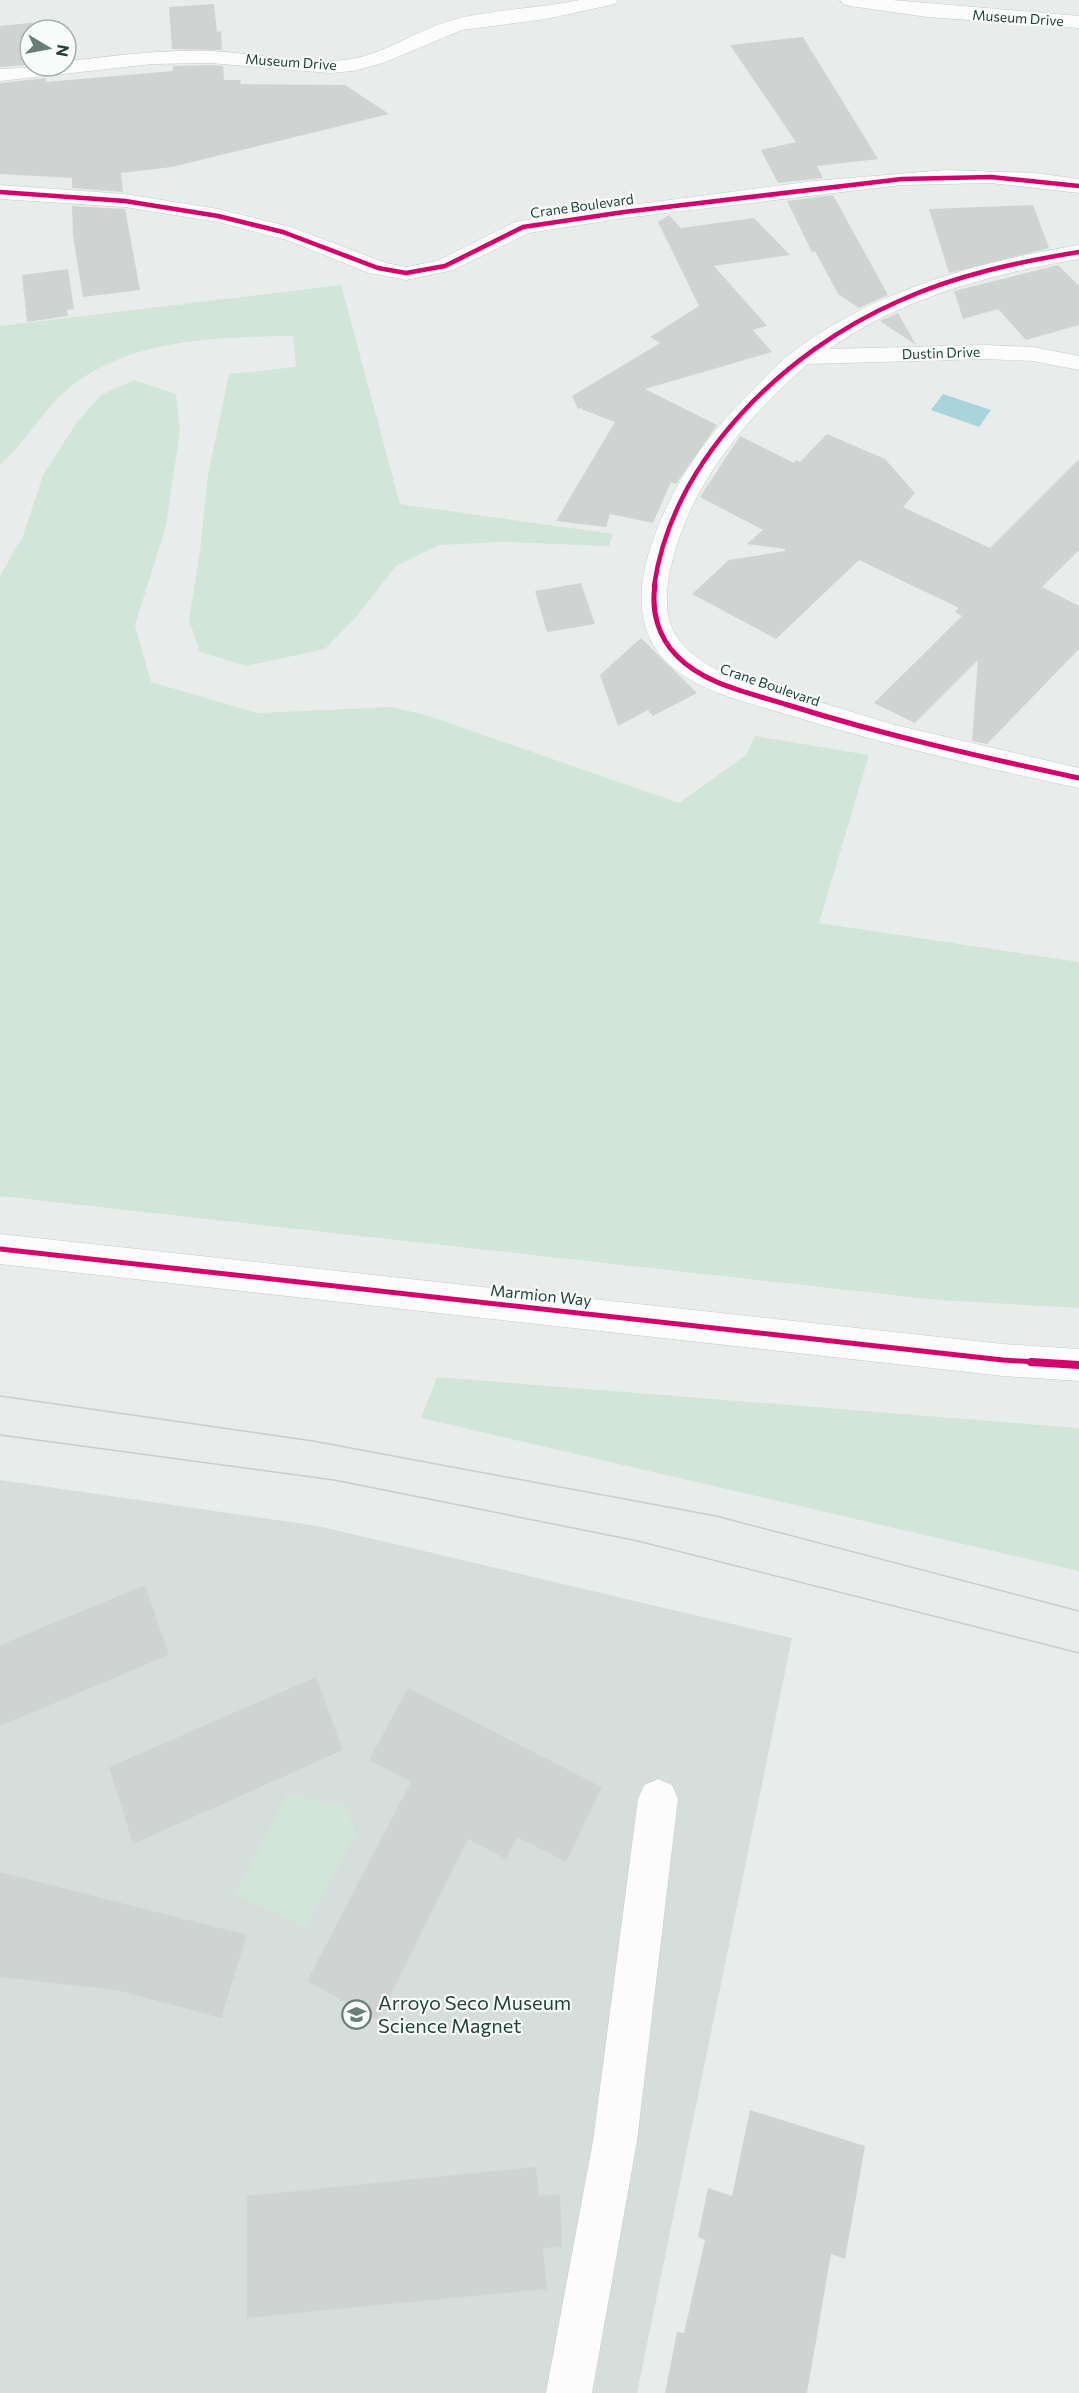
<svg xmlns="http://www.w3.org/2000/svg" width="1079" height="2393" font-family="Commissioner,sans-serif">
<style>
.built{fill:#d6dedb}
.green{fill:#d1e6d8}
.water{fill:#a9d4db}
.building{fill:#cfd4d2}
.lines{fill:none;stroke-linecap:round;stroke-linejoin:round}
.minor-casing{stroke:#c5cac8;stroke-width:1}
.minor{fill:#fcfcfc;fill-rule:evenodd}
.tram{stroke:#c9cdcc;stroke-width:1.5}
.cycleway-far2-casing{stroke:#f7fbf9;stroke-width:7}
.cycleway-far1-casing{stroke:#f7fbf9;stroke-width:9}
.cycleway-casing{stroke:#f7fbf9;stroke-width:11}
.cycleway-far2{stroke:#d6006c;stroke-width:4.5}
.cycleway-far1{stroke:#d6006c;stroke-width:5}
.cycleway{stroke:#d6006c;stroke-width:8}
.labels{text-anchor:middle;stroke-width:4.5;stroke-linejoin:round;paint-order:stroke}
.far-street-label{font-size:14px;fill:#24423a;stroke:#f7fbf9}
.street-label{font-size:16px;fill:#24423a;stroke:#f7fbf9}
.near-poi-label{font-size:20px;fill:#24423a;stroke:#f7fbf9;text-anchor:start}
</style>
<rect width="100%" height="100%" fill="#e8edeb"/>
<path class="built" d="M 0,1480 L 318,1526 L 792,1638 L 637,2393 L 0,2393 Z"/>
<g class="green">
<path d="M 341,285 L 400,504 L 613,534 L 609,546 L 503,542 L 439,545 L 396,566 L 357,616 L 325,649 L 246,666 L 200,652 L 189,620 L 200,551 L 208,475 L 229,374 L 296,367 L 293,336 C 216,337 121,338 61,395 C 39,416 24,445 0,464 L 0,326 Z"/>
<path d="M 134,380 L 176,394 L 180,430 L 166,526 L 135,625 L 151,682 L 258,713 L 391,707 L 426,715 L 679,803 L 746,755 L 755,736 L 869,755 L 819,923 L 1079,962 L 1079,1308 L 938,1300 L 0,1196 L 0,576 L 23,536 L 43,475 L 77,422 L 101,395 Z"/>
<path d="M 437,1377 L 1079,1428 L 1079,1571 L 421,1418 Z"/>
<path d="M 287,1795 L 345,1806 L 356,1833 L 305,1927 L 236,1894 Z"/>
</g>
<path class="water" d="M 943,394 L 991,410 L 979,427 L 931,410 Z"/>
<g class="building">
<path d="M 214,4 L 217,32 L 221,31 L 222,50 L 172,49 L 169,7 Z"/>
<path d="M 39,22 L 40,30 L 30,30 L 30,65 L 0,67 L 0,26 Z"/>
<path d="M 803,37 L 878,159 L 817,166 L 823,178 L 778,183 L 761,150 L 796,142 L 730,45 Z"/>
<path d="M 210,65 L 223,66 L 224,80 L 241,80 L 240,84 L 345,85 L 389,114 L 172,167 L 121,173 L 123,192 L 72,188 L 72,178 L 0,174 L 0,83 L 46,78 L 46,82 L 173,71 L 173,66 Z"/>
<path d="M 833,195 L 888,295 L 859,308 L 838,294 L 815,251 L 812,252 L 787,201 Z"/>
<path d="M 1033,205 L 1049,248 L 949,273 L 929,209 Z"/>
<path d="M 72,206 L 125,209 L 140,290 L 83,297 L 73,236 Z"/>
<path d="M 669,215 L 681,228 L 754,218 L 790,255 L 714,266 L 767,326 L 753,330 L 772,352 L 645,389 L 717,425 L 676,484 L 671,482 L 653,523 L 610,514 L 606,527 L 556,521 L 615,422 L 581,409 L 583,407 L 578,409 L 572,396 L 660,343 L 650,337 L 699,306 L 658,222 Z"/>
<path d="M 1058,265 L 1079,286 L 1079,325 L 1026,340 L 998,309 L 963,319 L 954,291 Z"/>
<path d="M 68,269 L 74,309 L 67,310 L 68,316 L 27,322 L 22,275 Z"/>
<path d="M 898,313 L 916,345 L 880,321 Z"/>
<path d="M 827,434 L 885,459 L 915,493 L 903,507 L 990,548 L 1079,459 L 1079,550 L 1042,587 L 1079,606 L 1079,649 L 987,744 L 972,741 L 978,660 L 915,723 L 874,703 L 962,616 L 955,612 L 959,608 L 859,560 L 776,639 L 692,594 L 729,560 L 785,551 L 785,549 L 747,544 L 763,530 L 700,497 L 740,436 L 794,463 L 796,460 L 800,462 Z"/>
<path d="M 581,583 L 595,624 L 547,632 L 535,591 Z"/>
<path d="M 641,638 L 697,693 L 653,716 L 648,710 L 618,726 L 600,675 Z"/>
<path d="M 145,1585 L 169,1655 L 0,1726 L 0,1645 Z"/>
<path d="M 316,1677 L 343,1750 L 133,1844 L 109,1767 Z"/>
<path d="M 408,1688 L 602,1787 L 566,1862 L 517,1837 L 506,1859 L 468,1839 L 378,2020 L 307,1981 L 411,1782 L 369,1760 Z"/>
<path d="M 0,1872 L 247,1935 L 221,2018 L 116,1990 L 0,1977 Z"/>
<path d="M 750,2110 L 865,2146 L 845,2259 L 831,2254 L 807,2393 L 665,2393 L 677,2332 L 684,2333 L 705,2240 L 698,2237 L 708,2188 L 732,2196 Z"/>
<path d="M 536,2167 L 539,2196 L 560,2194 L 562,2247 L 543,2248 L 547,2289 L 247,2318 L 247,2196 Z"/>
</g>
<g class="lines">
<defs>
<g id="minor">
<path d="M 580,0 L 618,0 L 615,4 L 546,19 L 462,30 L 383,63 L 353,71 L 330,73 L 210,63 L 152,64 L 0,81 L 0,69 L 66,66 L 66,61 C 114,56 163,49 211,51 C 257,53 306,66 352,59 C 386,53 416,31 449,21 C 491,9 537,9 580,0 Z"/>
<path d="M 840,0 L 892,0 L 1079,16 L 1079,28 L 927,17 L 850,6 L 843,4 Z"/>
<path d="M 946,170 L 1035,173 L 1079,179 L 1079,193 L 991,183 L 902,185 L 624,218 L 529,233 L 453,270 L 406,280 L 369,273 L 287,240 L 218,222 L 125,207 L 0,199 L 0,185 L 125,194 L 218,209 L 291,227 L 386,263 L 406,267 L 437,261 L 515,222 L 548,216 L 814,181 Z"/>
<path d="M 1079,245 L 1079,259 C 991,274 904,297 829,349 L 985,345 L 1033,347 L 1079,356 L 1079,370 L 1033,361 L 985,359 L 808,364 C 746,418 690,484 671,566 C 666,588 663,617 677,637 C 688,654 706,664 723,673 L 895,725 L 1079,768 L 1079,788 C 979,767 880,743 782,713 C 744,701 700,692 670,665 C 635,633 637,588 651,546 C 670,488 705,436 750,393 C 764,379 778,363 794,351 C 877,289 978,262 1079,245 Z"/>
<path d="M 0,1234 L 1003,1344 L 1079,1349 L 1079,1381 L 1003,1376 L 0,1264 Z"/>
<path d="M 658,1779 L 672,1785 L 678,1799 L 637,2141 L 592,2393 L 546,2393 L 593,2141 L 638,1799 L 644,1785 Z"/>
</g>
</defs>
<use href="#minor" class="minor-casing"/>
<use href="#minor" class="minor"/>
<g class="tram">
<path d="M 0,1396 L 313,1441 L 716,1516 L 1079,1611"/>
<path d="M 0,1435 L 334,1480 L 638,1541 L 1079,1653"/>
</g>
<defs>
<g id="cycleway-far2">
<path d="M 0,192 L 125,201 L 218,216 L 283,232 L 378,268 L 406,273 L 445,266 L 523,227 L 624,212 L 902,179 L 991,177 L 1079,186"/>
<path d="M 654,586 C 673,458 785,351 899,301 C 956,275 1018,262 1079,252"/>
</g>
<g id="cycleway-far1">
<path d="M 655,585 C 651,611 658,637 677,656 C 705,685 751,693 788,705 C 884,735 981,757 1079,778"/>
<path d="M 0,1249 L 1003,1360 L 1054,1363"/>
</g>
<path id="cycleway" d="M 1031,1362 L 1079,1365"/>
</defs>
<use href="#cycleway-far2" class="cycleway-far2-casing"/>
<use href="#cycleway-far1" class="cycleway-far1-casing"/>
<use href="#cycleway" class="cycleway-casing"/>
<use href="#cycleway-far2" class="cycleway-far2"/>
<use href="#cycleway-far1" class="cycleway-far1"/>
<use href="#cycleway" class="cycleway"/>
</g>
<defs>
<symbol id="school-ring" viewBox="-11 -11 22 22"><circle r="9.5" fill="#f7fbf9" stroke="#697e78" stroke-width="1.5"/><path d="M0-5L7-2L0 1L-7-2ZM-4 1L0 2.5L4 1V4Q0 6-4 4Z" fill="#697e78"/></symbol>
</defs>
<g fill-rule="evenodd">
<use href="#school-ring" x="340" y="1998" width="33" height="33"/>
</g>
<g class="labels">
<g class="far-street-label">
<text transform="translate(1018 18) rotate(4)" y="5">Museum Drive</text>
<text transform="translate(291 62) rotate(4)" y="5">Museum Drive</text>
<text transform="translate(582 206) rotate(-8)" y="5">Crane Boulevard</text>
<text transform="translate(941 353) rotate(-2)" y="5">Dustin Drive</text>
<text transform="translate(770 685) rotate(19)" y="5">Crane Boulevard</text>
</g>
<g class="street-label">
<text transform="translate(541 1295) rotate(6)" y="6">Marmion Way</text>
</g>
<g class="near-poi-label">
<text x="378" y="2010">Arroyo Seco Museum<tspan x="378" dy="23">Science Magnet</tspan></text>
</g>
</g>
<g transform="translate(48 48) rotate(100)"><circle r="28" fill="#f7fbf9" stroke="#a3b1ad" stroke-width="1.5"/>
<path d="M0-4.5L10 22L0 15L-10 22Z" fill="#697e78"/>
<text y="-9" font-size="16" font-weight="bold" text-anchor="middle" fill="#24423a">N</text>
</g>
</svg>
